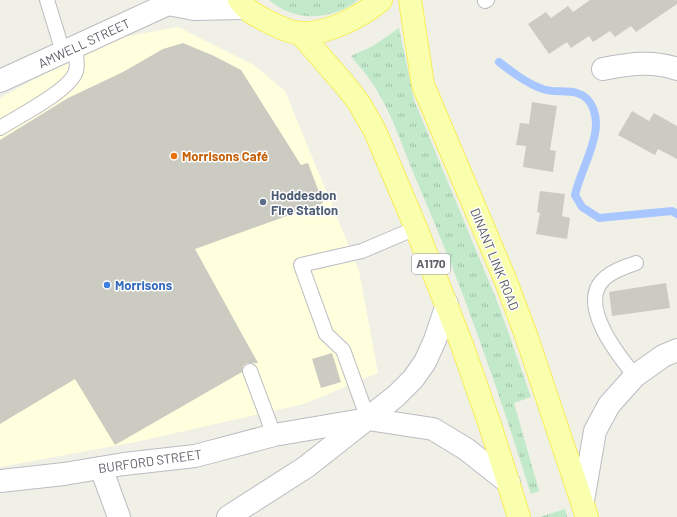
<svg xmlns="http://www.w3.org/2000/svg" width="677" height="517" font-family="Barlow,sans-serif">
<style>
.commercial{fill:#fffedd}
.grass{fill:url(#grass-tufts)}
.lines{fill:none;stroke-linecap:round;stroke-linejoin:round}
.stream{stroke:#a8c6ff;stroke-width:8}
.building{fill:#cccbc2}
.service-casing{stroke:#bbbcc2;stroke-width:16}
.minor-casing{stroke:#bbbcc2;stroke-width:24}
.tertiary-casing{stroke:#bbbcc2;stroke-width:24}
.primary-casing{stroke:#f7ed59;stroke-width:24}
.service{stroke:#fff;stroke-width:14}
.minor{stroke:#fff;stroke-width:22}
.tertiary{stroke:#fff;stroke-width:22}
.primary{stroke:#faffad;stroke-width:22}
.food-dot{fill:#e8710a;stroke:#fff;stroke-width:1.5}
.service-dot{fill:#5c6f8a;stroke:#fff;stroke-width:1.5}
.shop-dot{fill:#3f7fe0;stroke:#fff;stroke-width:1.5}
.labels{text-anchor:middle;stroke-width:3;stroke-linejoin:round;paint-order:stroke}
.shield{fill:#fff;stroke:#8e9095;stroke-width:1}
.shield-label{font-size:12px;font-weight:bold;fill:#5e6067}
.street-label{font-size:13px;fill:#5e6067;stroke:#fff}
.food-label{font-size:13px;font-weight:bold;fill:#c56008;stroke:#fff;text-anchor:start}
.service-label{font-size:13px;font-weight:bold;fill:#4e5e75;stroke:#fff;text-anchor:start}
.shop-label{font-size:13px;font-weight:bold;fill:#366cbe;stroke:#fff;text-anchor:start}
</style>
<defs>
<pattern id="grass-tufts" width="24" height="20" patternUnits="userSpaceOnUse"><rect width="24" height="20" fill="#c2e9ca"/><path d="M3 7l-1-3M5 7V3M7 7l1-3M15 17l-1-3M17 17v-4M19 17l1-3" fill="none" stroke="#a1c0a8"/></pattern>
</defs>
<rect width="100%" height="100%" fill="#f0f0e6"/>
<path class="commercial" d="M 178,27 L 254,65 L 285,91 L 359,271 L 378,373 L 304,404 L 136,442 L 0,467 L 0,98 L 107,40 Z"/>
<g class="grass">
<path d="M 269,0 L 358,0 C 332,21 294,22 269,0 Z"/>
<path d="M 399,28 L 414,100 L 499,306 L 531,397 L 514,403 L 539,491 L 531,494 C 498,389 462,285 418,184 C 403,149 391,108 368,77 C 363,70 356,63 351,56 L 373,46 Z"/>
<path d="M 565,509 L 567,517 L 540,517 Z"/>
</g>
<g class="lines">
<path class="stream" d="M 499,62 C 512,72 525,82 540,88 C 552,94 565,89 577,93 C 594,98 598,118 595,134 C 591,155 580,174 575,195 L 582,207 L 599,218 L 672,211 L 677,214"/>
</g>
<g class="building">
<path d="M 590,0 L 677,0 L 677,4 L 636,32 L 631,26 L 615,37 L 610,31 L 593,42 L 589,36 L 571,48 L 567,42 L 549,54 L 528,24 L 546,12 L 551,18 L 568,6 L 573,12 Z"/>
<path d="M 183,43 L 214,56 L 241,70 L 301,165 L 308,163 L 323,203 L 195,249 L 258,363 L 247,363 L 243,366 L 242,372 L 115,445 L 75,379 L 0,424 L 0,140 L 68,98 L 123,72 L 163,49 Z"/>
<path d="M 532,102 L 557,106 L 550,150 L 556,151 L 553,172 L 523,167 L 526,146 L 516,145 L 520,123 L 529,124 Z"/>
<path d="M 632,111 L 649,121 L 654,113 L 677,126 L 677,159 L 658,149 L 655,155 L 618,135 Z"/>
<path d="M 540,191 L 565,194 L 562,216 L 570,218 L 567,239 L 536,234 L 540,213 L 537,212 Z"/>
<path d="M 666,283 L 670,308 L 612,316 L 609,292 Z"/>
<path d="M 332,353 L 341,382 L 321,388 L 312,359 Z"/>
</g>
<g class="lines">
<defs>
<g id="service">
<path d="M 47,0 L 63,52"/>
<path d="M 485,1 L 487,0"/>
<path d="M 0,128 C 17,117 71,90 76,71 C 78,64 76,54 75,47"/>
<path d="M 250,371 L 274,435"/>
<path d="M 635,376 C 618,355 576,303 605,278 C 614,270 625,267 636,263"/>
<path d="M 368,419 L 343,350 L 326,334 L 301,265 L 362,251 L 416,228"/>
</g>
<g id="minor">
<path d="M 603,69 C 628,64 653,60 677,69"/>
<path d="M 0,81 L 168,4 L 194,9 L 244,8"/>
<path d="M 101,468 L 119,517"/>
<path d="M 0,481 L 64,474 L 124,464 L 195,456 L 274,435 L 368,419 L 433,429 L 466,449 L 509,483"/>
<path d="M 228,517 L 306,467 L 396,396 L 413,379 L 425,362 L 435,340 L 447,304"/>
</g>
<path id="tertiary" d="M 583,501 L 595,431 L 609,405 L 635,376 L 663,356 L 677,350"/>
<g id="primary">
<path d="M 239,0 C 246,10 255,15 265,20 C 276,26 288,32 300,33 C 326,35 361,17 381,0"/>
<path d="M 410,0 L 423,85 L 505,279 L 526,335 L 587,517"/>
<path d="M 300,33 L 345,85 L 359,103 L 375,131 L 416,228 L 462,345 L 491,428 L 519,517"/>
</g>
</defs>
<use href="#service" class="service-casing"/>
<use href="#minor" class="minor-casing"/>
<use href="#tertiary" class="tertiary-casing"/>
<use href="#primary" class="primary-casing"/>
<use href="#service" class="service"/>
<use href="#minor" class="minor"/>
<use href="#tertiary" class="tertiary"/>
<use href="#primary" class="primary"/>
</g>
<circle class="food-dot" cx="174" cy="156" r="4"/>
<circle class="service-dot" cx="263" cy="202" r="4"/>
<circle class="shop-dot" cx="107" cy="285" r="4"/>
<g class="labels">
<rect class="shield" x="412" y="254" width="38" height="20" rx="3"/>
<g class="shield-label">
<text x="431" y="268">A1170</text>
</g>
<g class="street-label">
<text transform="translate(84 43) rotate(-25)" y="5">AMWELL STREET</text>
<text transform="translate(495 259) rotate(68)" y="5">DINANT LINK ROAD</text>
<text transform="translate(150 461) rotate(-8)" y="5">BURFORD STREET</text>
</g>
<g class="food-label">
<text x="182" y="161">Morrisons Café</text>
</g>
<g class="service-label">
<text x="271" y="200">Hoddesdon<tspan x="271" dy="15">Fire Station</tspan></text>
</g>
<g class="shop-label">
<text x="115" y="290">Morrisons</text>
</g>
</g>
</svg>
